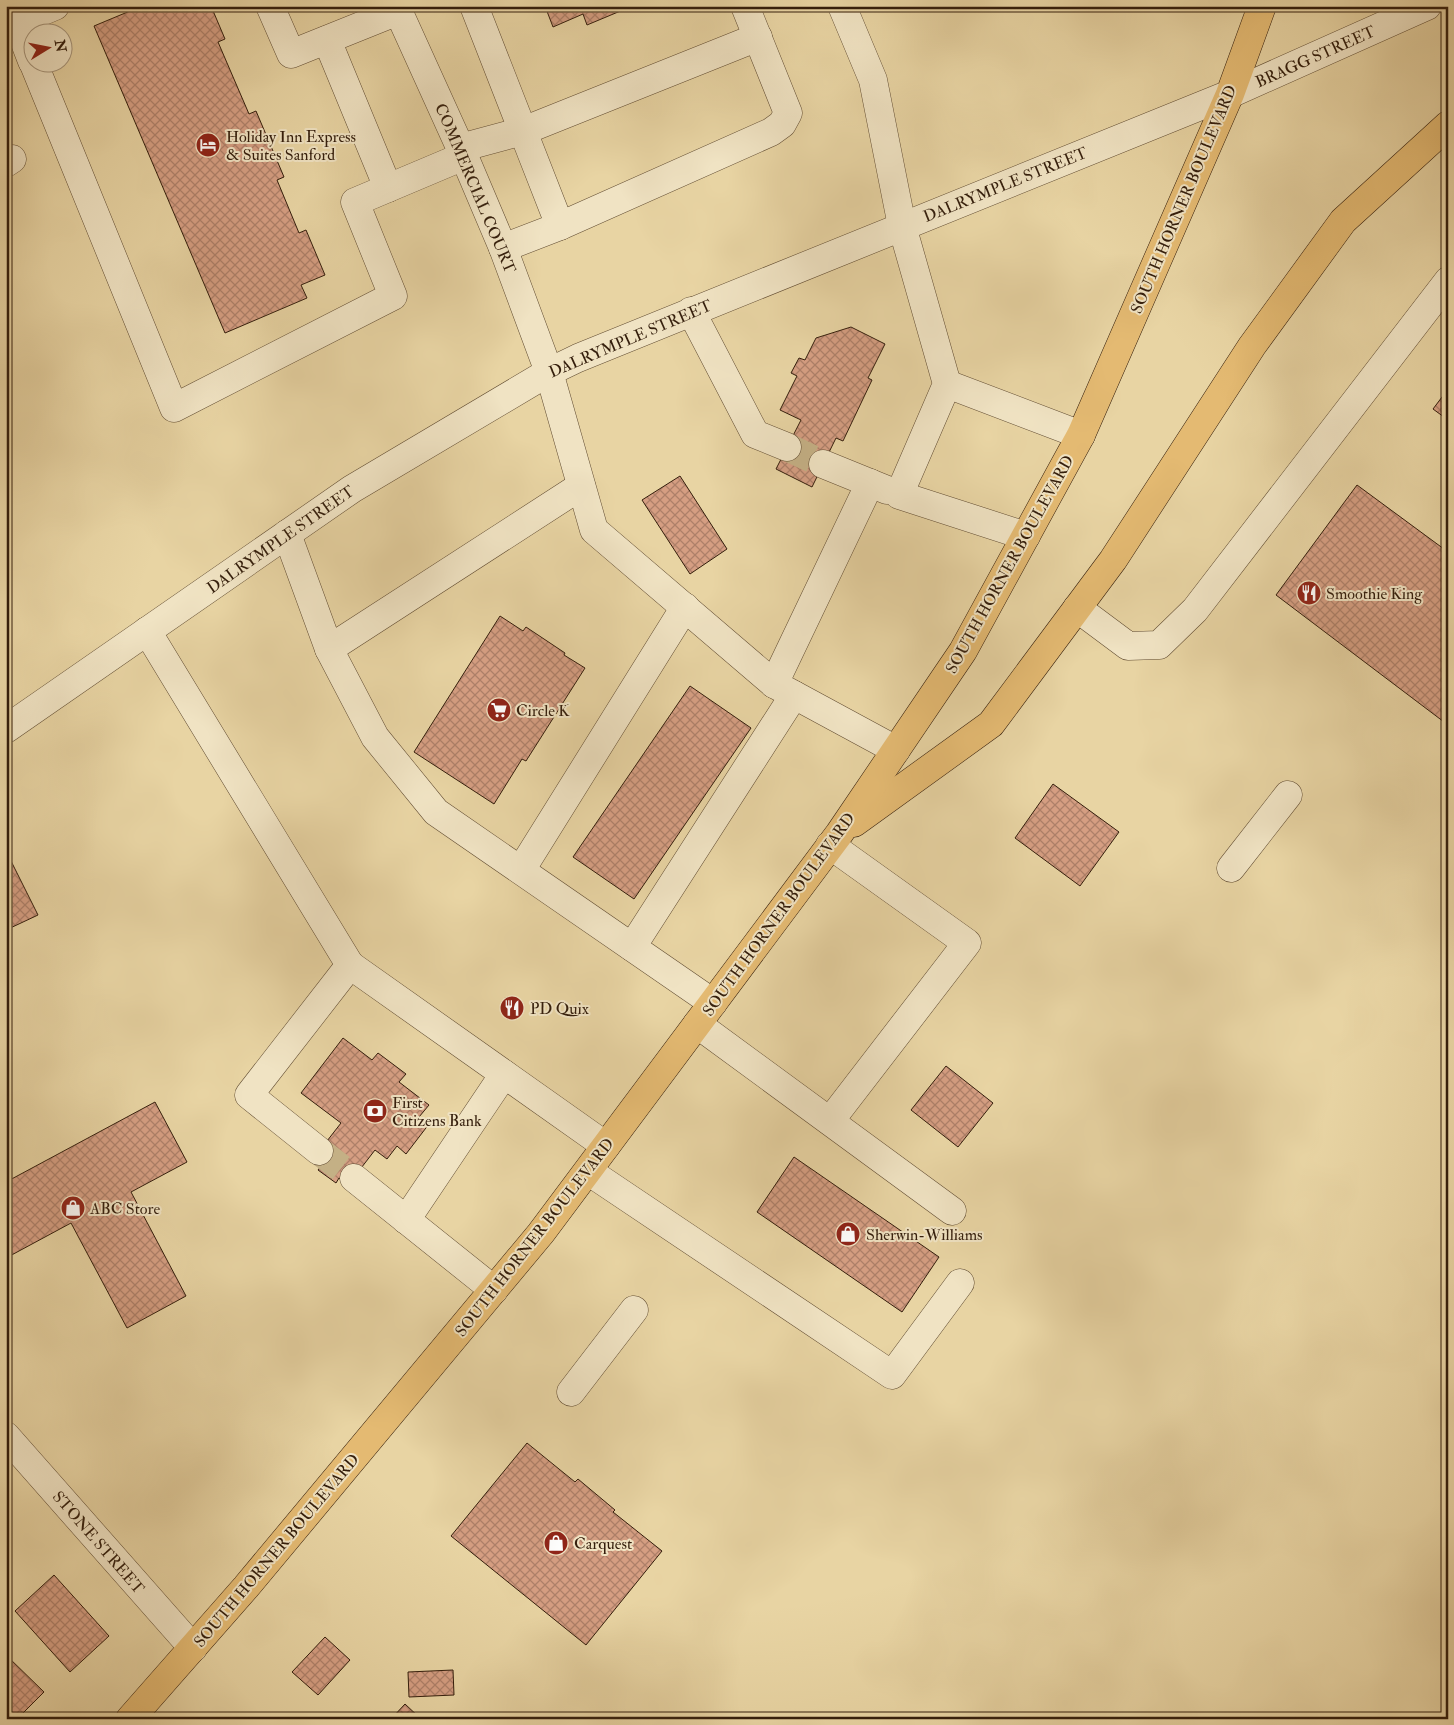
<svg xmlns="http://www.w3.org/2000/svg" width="1454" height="1725" font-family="'IM FELL Double Pica',serif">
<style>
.building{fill:url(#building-cross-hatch);stroke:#341e0c}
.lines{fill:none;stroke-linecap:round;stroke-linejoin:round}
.minor-tunnel{stroke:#c4b085;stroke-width:28;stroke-dasharray:28 14;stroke-linecap:butt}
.minor-casing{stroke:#614c32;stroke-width:29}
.major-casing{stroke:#341e0c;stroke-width:29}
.minor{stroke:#f0e3c3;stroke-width:28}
.major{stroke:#e4ba72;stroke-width:28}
.labels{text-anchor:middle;stroke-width:4;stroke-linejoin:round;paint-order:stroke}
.street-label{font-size:16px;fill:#341e0c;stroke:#f0e3c3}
.poi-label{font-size:16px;fill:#341e0c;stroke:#f0e3c3;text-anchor:start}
</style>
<defs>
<pattern id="building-cross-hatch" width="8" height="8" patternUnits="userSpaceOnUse" patternTransform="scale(1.25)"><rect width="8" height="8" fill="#d59e82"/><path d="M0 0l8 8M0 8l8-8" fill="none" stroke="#ae8069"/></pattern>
</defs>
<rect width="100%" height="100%" fill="#e8d4a3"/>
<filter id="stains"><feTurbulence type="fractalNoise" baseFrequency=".004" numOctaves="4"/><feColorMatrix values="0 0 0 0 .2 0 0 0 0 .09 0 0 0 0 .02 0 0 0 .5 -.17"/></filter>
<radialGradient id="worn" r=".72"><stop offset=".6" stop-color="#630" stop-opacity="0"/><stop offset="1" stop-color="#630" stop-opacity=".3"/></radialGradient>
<g class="building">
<path d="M 142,6 L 211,6 L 225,39 L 218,42 L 249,114 L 256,111 L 284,177 L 277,180 L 299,233 L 306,230 L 325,275 L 301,285 L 307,298 L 225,333 L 94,26 Z"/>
<path d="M 545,6 L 630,6 L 630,7 L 587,25 L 583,14 L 553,27 Z"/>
<path d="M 851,327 L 885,344 L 868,378 L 872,380 L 843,441 L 836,438 L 812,487 L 776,469 L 801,420 L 780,410 L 797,376 L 791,373 L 799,358 L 805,360 L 816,338 Z"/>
<path d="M 1448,389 L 1448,420 L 1433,409 Z"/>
<path d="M 680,476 L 727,549 L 690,574 L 642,500 Z"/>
<path d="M 1357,485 L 1448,552 L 1448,725 L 1276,595 Z"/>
<path d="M 500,616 L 523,631 L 526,627 L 565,653 L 564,655 L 585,668 L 526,761 L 522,759 L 494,804 L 414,752 Z"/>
<path d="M 690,686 L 751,728 L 634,899 L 573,857 Z"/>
<path d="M 1053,784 L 1119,832 L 1080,886 L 1015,838 Z"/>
<path d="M 11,861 L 38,915 L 6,930 L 6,863 Z"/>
<path d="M 343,1038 L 372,1060 L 378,1053 L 406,1074 L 399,1082 L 429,1105 L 419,1117 L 429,1124 L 406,1154 L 397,1146 L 387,1159 L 375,1150 L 348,1185 L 339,1178 L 336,1183 L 318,1170 L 322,1165 L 313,1159 L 341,1123 L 301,1093 Z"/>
<path d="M 946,1066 L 993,1103 L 958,1147 L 911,1110 Z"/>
<path d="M 155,1102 L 187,1162 L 131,1192 L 186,1296 L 127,1328 L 71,1223 L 6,1258 L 6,1182 Z"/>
<path d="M 794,1157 L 939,1257 L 902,1312 L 757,1212 Z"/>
<path d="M 527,1443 L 575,1482 L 578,1479 L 615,1510 L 613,1512 L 662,1551 L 586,1645 L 451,1536 Z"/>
<path d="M 54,1575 L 109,1636 L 70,1672 L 15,1611 Z"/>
<path d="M 325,1637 L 350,1660 L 318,1695 L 292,1672 Z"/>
<path d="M 6,1655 L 44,1692 L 17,1719 L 6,1719 Z"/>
<path d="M 453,1670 L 454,1695 L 409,1697 L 408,1672 Z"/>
<path d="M 405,1704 L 421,1719 L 391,1719 Z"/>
</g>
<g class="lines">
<g class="minor-tunnel">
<path d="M 787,447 L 823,464"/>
<path d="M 319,1151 L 354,1178"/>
</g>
<defs>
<g id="minor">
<path d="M 270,6 L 291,54 L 398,11"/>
<path d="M 396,6 L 464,156 L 503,248 L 549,372 L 594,530 L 774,684"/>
<path d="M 474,6 L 560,226 L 771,132 L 782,124 L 788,113 L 745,6"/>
<path d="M 842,6 L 873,80 L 902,226 L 947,384 L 899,495 L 1026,536"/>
<path d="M 327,40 L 388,188"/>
<path d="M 32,61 L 17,22 L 55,6"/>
<path d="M 33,62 L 174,408 L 393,296 L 355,202 L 464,156"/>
<path d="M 460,148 L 523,131 L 758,37"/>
<path d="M 6,163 L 12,159"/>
<path d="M 503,248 L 560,226"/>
<path d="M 691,311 L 755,434 L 787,447"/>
<path d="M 947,384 L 1081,435"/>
<path d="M 823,464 L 887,490"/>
<path d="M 870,483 L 774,684 L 896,750"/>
<path d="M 287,534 L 329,649 L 581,486"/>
<path d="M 1077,608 L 1128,646 L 1159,645 L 1195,610 L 1448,281"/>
<path d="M 147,631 L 350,965 L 249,1095 L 319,1151"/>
<path d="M 329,649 L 375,737 L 436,812 L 713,1003"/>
<path d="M 6,729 L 352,489 L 549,372 L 578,358 L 1230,94 L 1427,6"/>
<path d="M 1231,868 L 1288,795"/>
<path d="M 521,870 L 685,607"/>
<path d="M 632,947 L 794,695"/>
<path d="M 350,965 L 606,1146"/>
<path d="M 697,1024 L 952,1211"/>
<path d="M 830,1121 L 967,943 L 830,845"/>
<path d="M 588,1171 L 892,1375 L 960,1283"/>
<path d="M 354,1178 L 494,1290"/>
<path d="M 406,1220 L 504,1074"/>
<path d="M 571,1392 L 634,1310"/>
<path d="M 6,1436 L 193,1648"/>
</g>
<g id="major">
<path d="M 854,823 L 991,724 L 1113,560 L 1252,346 L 1343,221 L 1448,125"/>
<path d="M 130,1719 L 246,1587 L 541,1233 L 839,834 L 963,651 L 1081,435 L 1230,94 L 1262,6"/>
</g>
</defs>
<use href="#minor" class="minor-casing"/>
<use href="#major" class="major-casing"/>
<use href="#minor" class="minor"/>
<use href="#major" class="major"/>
</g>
<defs>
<symbol id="hotel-disc" viewBox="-11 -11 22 22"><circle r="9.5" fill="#8f2418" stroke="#f0e3c3"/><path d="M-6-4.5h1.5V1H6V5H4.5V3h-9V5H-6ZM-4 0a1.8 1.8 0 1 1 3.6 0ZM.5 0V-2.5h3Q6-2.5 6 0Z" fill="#fff"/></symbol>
<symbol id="restaurant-disc" viewBox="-11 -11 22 22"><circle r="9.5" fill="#8f2418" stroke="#f0e3c3"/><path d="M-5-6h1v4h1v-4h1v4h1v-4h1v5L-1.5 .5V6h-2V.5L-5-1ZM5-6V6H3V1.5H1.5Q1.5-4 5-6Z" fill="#fff"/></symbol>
<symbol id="supermarket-disc" viewBox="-11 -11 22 22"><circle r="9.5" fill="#8f2418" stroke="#f0e3c3"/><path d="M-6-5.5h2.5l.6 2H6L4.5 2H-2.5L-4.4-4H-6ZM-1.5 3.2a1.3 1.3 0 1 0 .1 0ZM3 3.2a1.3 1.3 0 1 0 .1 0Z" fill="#fff"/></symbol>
<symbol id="bank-disc" viewBox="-11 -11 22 22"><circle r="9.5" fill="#8f2418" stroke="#f0e3c3"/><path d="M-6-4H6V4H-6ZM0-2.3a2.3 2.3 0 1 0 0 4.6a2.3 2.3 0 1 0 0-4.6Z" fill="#fff"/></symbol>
<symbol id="shop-disc" viewBox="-11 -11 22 22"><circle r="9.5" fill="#8f2418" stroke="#f0e3c3"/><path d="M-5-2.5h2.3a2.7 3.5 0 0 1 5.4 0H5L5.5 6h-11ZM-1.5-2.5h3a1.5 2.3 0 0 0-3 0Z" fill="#fff"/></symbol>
</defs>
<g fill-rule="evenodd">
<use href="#hotel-disc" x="194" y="131" width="28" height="28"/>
<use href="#restaurant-disc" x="1295" y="579" width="28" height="28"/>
<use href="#supermarket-disc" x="485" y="696" width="28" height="28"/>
<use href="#restaurant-disc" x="498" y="994" width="28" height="28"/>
<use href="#bank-disc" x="361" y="1097" width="28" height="28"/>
<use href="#shop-disc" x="59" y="1194" width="28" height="28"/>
<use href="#shop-disc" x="834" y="1220" width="28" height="28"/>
<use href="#shop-disc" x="542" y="1529" width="28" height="28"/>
</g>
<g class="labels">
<g class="street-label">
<text transform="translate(1315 56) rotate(-24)" y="6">BRAGG STREET</text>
<text transform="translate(1005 184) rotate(-22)" y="6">DALRYMPLE STREET</text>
<text transform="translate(476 188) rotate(67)" y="6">COMMERCIAL COURT</text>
<text transform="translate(1183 199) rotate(-67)" y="6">SOUTH HORNER BOULEVARD</text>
<text transform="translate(630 338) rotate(-23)" y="6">DALRYMPLE STREET</text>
<text transform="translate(280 539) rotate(-35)" y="6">DALRYMPLE STREET</text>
<text transform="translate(1009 564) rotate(-61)" y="6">SOUTH HORNER BOULEVARD</text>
<text transform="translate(778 914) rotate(-54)" y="6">SOUTH HORNER BOULEVARD</text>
<text transform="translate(534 1237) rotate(-52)" y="6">SOUTH HORNER BOULEVARD</text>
<text transform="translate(99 1542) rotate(49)" y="6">STONE STREET</text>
<text transform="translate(276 1550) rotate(-50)" y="6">SOUTH HORNER BOULEVARD</text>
</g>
<g class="poi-label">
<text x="226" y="142">Holiday Inn Express<tspan x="226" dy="18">&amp; Suites Sanford</tspan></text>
<text x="1326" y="599">Smoothie King</text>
<text x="516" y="716">Circle K</text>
<text x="530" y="1014">PD Quix</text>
<text x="392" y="1108">First<tspan x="392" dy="18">Citizens Bank</tspan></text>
<text x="90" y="1214">ABC Store</text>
<text x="866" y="1240">Sherwin-Williams</text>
<text x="574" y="1549">Carquest</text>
</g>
</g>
<rect width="1454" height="1725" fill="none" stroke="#e8d4a3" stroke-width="25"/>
<rect x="8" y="8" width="1439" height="1710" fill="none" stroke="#341e0c" stroke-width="2.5"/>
<rect x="12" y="12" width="1429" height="1700" fill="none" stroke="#341e0c"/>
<g transform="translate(48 48) rotate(80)"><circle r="24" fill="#f0e3c3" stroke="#a5947a"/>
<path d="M0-4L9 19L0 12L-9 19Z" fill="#8f2418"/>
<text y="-8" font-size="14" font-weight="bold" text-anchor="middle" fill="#341e0c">N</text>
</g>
<rect width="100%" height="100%" filter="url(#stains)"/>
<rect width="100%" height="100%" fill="url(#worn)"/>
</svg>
